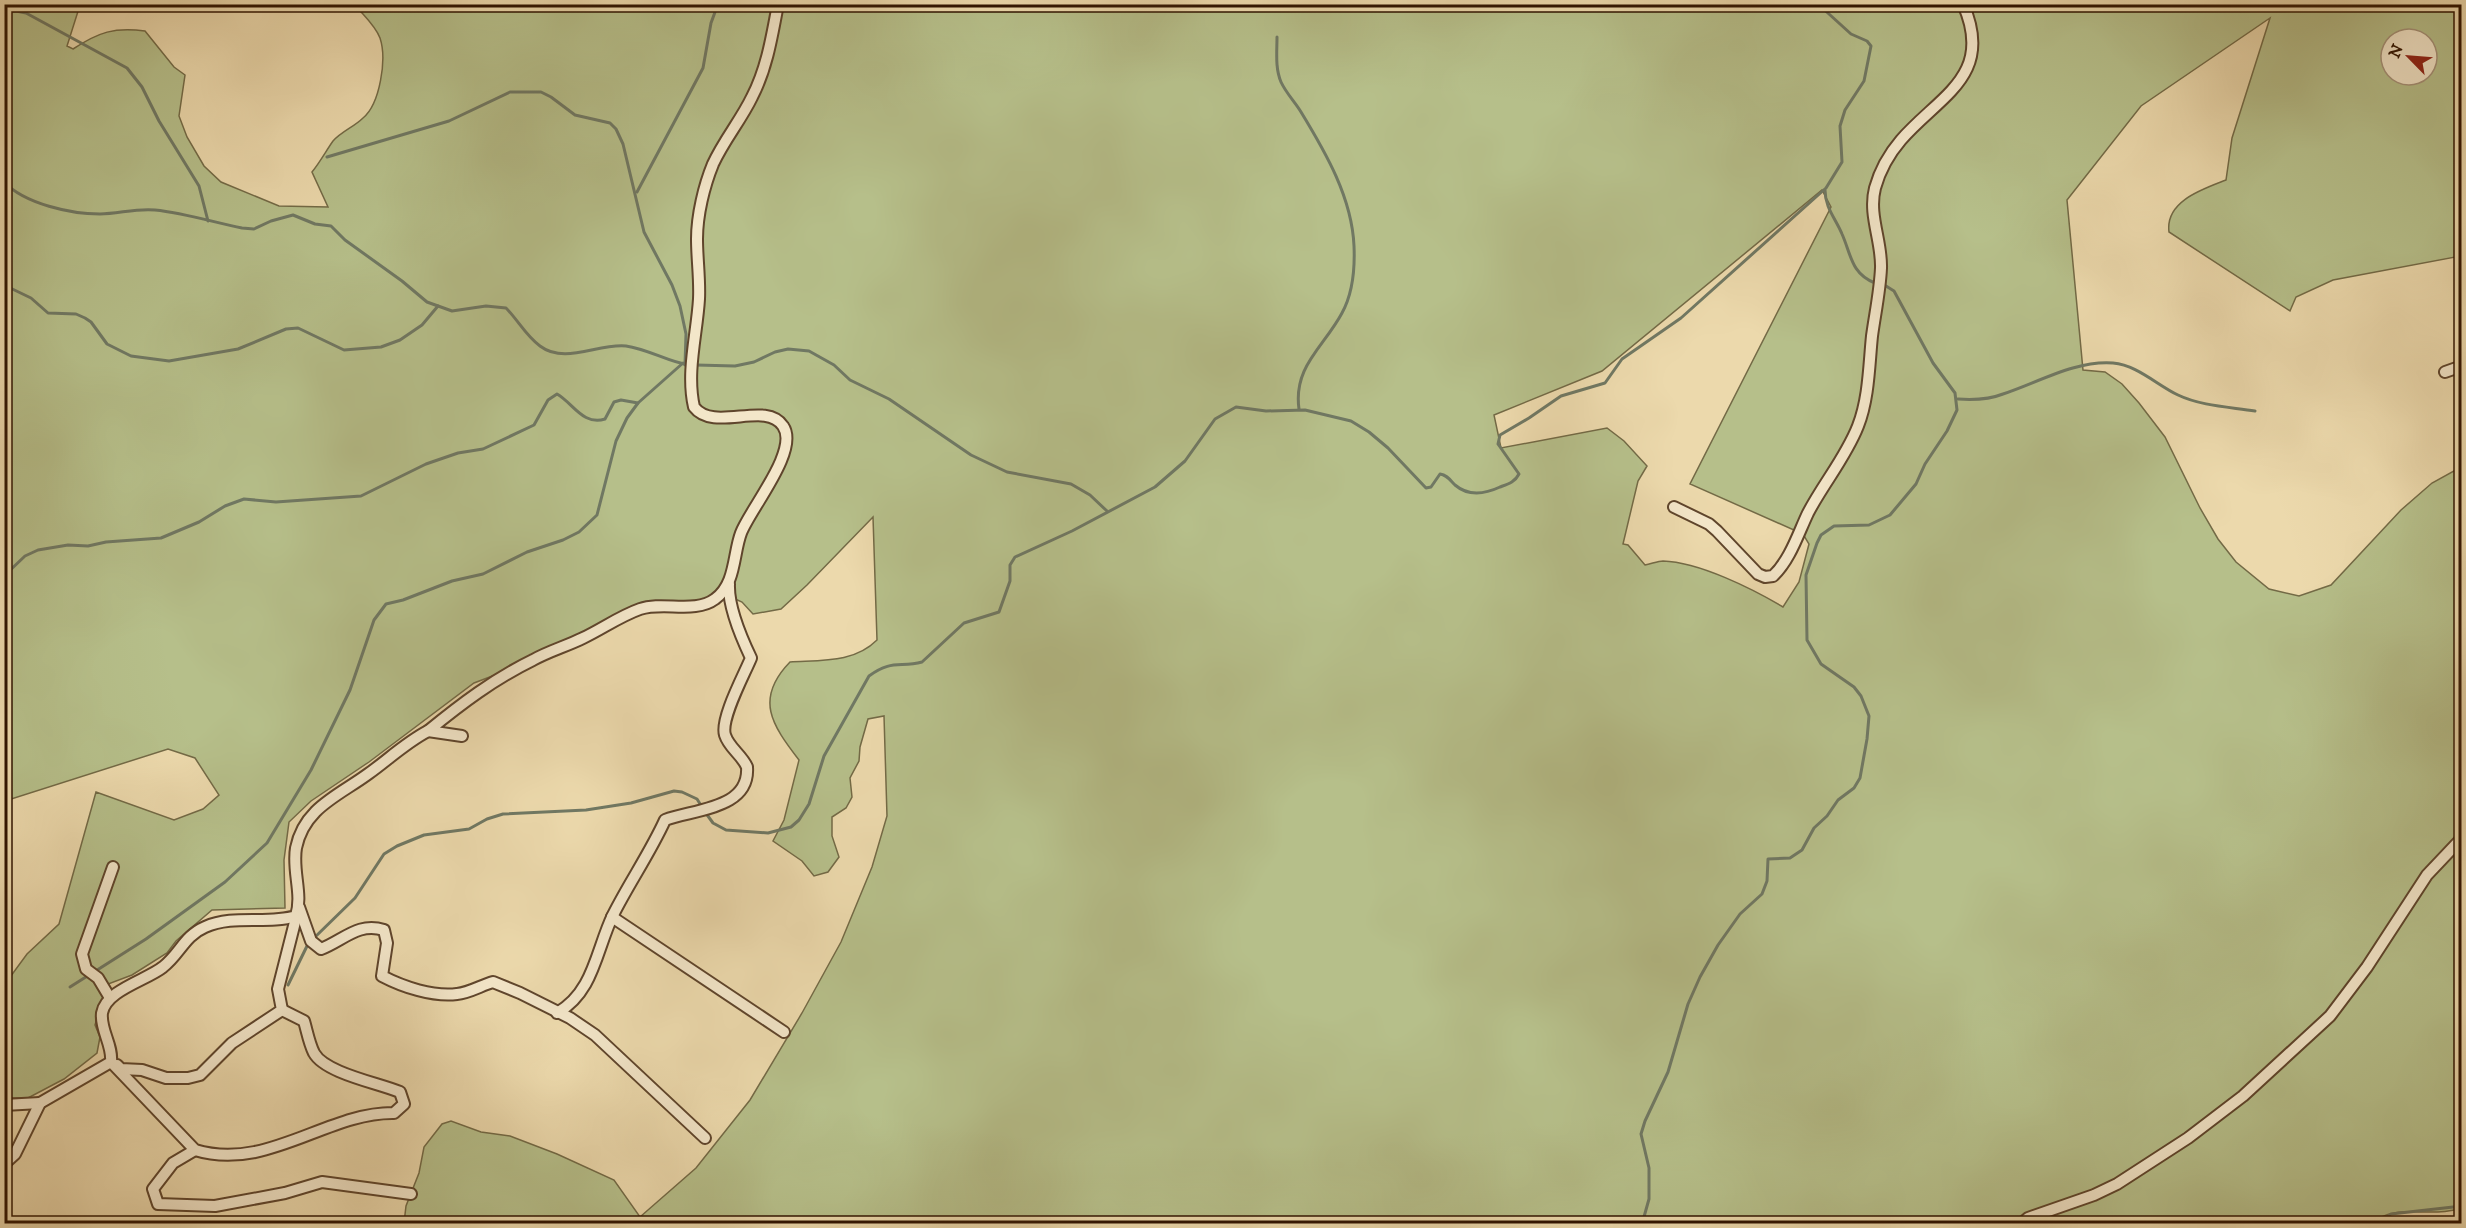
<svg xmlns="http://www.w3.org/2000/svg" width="2466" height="1228" font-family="'IM FELL DW Pica',serif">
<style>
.green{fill:#b6bf8a;stroke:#736a46;stroke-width:1.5;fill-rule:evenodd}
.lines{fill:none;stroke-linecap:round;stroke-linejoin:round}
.stream{stroke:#707863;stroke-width:3}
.street-casing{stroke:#5f452c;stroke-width:14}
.street{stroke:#f3e6c9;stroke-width:10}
</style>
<rect width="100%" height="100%" fill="#ecd9ac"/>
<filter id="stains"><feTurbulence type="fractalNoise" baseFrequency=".00333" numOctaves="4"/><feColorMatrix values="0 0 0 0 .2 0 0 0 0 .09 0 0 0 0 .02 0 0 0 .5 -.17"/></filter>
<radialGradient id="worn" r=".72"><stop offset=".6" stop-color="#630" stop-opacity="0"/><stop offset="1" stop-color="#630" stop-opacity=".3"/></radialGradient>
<path class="green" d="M 5,5 L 80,5 L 67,46 L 73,49 C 99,32 114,27 145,31 L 174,67 L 185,75 L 179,116 L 187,137 L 204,166 L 221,182 L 279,206 L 328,207 L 312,172 C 320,162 326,151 333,141 C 342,131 354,127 363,118 C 380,104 387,59 380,38 C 375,25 363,15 355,5 L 2461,5 L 2461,256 L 2333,280 L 2296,297 L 2290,311 L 2169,232 C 2165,201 2203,189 2226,180 L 2232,138 L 2270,18 L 2141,106 L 2067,200 L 2083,370 L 2105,372 L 2122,384 L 2139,403 L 2165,437 L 2200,508 L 2218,539 L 2236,562 L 2269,589 L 2299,596 L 2331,585 L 2401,510 L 2432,483 L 2461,467 L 2461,1209 C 2454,1210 2446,1212 2438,1212 C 2413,1213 2391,1207 2370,1224 L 404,1223 L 406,1206 L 419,1173 L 424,1147 L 442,1124 L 451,1121 L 481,1132 L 510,1136 L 557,1154 L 614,1180 L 640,1217 L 696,1168 L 750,1100 L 802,1013 L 841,942 L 872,867 L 887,816 L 884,716 L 868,719 L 860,747 L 859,761 L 850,778 L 852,797 L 846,808 L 832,817 L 832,836 L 839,857 L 828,872 L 814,876 L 802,861 L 773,841 L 784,820 L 799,760 C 772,725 754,699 790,662 C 822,660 854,663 877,640 L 873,517 L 807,585 L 781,609 L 753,614 L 742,602 L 731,597 L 655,604 L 532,661 L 474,683 L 369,762 L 311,801 L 289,822 L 284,860 L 285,908 L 212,910 L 176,941 L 167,953 L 132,975 L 108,984 L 95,1025 L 100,1037 L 97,1053 L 64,1079 L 28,1098 L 5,1098 L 5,984 L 27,954 L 59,924 L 96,792 L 174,820 L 203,809 L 219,795 L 195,758 L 168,749 L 5,801 ZM 2391,39 L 2427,39 L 2427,75 L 2391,75 ZM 1822,190 L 1831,207 L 1690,484 L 1803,534 L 1809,544 L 1799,582 L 1783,607 C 1753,589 1699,562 1663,561 C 1658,561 1651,564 1645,565 L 1628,545 L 1623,544 L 1638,481 L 1647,466 L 1624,441 L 1607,428 L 1501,448 L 1494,415 L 1602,371 Z"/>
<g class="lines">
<g class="stream">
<path d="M 4,13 L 16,11 L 26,13 L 127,68 L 142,87 L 159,121 L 199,186 L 208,221"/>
<path d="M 1277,37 C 1277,52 1275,68 1281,82 C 1286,93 1295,102 1301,112 C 1326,153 1352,198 1354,246 C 1355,269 1353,293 1342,313 C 1324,347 1293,366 1299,409"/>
<path d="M 327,157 L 449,121 L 510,92 L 541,92 L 551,97 L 575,115 L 610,123 L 616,129 L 623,144 L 644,232 L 672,285 L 680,306 L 686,334 L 685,365"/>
<path d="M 4,182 C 25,204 71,214 100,214 C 118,214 136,208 155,210 C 184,213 213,222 242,228 L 254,229 L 271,221 L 293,215 L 315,224 L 331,226 L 345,240 L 402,281 L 427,302 L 452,311 L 486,306 L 506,308 C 518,320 526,336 540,346 C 565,365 598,343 626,346 C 648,349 668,362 689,365"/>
<path d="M 1825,190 C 1825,208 1836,219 1842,234 C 1851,254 1851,274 1875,283"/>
<path d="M 637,192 L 703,68 L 711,23 L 718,4"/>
<path d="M 4,285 L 31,298 L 48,313 L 76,314 L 85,318 L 91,322 L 107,344 L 131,356 L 169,361 L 238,349 L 286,329 L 298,328 L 344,350 L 381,347 L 400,340 L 422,325 L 438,306"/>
<path d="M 696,365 L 735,366 L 754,362 L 775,352 L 788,349 L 809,351 L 834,365 L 850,380 L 889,399 L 971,455 L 1007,472 L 1071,484 L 1090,495 L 1107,511"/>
<path d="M 1958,399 C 1973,400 1988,400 2003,394 C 2037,383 2076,360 2113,363 C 2137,365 2157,385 2178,395 C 2201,406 2230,407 2255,411"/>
<path d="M 4,576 L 25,556 L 38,550 L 68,545 L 88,546 L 106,542 L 161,538 L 199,522 L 225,506 L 244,499 L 276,502 L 361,496 L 426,464 L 458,453 L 483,449 L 534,425 L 548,400 L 557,394 C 573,403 583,426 605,419 L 614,402 L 621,400 L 638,403"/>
<path d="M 705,812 L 713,823 L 726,830 L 768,833 L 791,827 L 799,820 L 809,804 L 824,756 L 869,676 C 892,659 900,668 922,662 L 964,623 L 999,612 L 1010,581 L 1010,565 L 1015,557 L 1072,531 L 1155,487 L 1185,461 L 1215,419 L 1236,407 L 1266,411 L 1305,410 L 1351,421 L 1369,432 L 1388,448 L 1426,488 L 1431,487 L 1440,474 C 1447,475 1450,480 1455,485 C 1469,497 1485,494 1500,487 C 1508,484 1515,482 1519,474 L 1498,444 L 1500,435 L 1529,418 L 1561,396 L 1605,383 L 1622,359 L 1681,318 L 1826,188 L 1842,162 L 1840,126 L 1845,110 L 1864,81 L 1871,46 L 1867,41 L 1851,34 L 1818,4"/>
<path d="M 313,939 L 355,898 L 384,854 L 397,846 L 424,835 L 469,829 L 487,819 L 503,814 L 586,810 L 631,803 L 674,791 L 682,792 L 697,799 L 702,807"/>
<path d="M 94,972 L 146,939 L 225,882 L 267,843 L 311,770 L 350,690 L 374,620 L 386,604 L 403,600 L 452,581 L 483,574 L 527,552 L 563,540 L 579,532 L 597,515 L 616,441 L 627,418 L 638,403 L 683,363"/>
<path d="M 288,985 L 308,944"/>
<path d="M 70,987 L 89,975"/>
<path d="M 1642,1224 L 1649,1199 L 1649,1168 L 1641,1134 L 1645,1121 L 1668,1072 L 1688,1004 L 1700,977 L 1718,945 L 1740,914 L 1762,894 L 1767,881 L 1768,859 L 1790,858 L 1802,850 L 1814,828 L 1827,816 L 1838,800 L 1854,788 L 1860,778 L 1867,739 L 1869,716 L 1861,696 L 1854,687 L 1821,664 L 1807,640 L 1806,575 L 1817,543 L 1821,535 L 1834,526 L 1869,525 L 1890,515 L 1916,484 L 1925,464 L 1947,431 L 1957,410 L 1955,393 L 1933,363 L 1894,291 L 1886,286"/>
<path d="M 2377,1224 L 2391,1214 L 2462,1206"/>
</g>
<defs>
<g id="street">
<path d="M 2445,372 L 2462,366"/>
<path d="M 1674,507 L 1709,524 L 1717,531 L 1758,574 L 1765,577 L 1773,576 C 1790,560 1798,534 1808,513 C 1823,484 1846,457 1858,426 C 1869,398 1869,365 1872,336 C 1875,314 1880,291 1881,268 C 1882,241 1868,215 1875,188 C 1880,170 1889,154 1901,140 C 1939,96 1995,76 1963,4"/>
<path d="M 462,736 L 428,731 C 461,704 494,679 533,660 C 549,651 567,646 583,638 C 602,629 620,616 640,609 C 663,601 695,614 715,599 C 736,584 733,554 741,533 C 750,509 800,450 783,426 C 766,400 714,433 694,407 C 686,372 697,334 699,299 C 700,279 697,259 697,239 C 697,215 704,186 713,164 C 724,140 741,120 752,97 C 767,68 772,36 778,4"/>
<path d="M 299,907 L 311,941 L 321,949 C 344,940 358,922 384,930 L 387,943 L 382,976 C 403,987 433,997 457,994 C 469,993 482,985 493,982 L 520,993 L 570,1018 L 595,1035 L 705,1138"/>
<path d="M 612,917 L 784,1032"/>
<path d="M 110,998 L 98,978 L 86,969 L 82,954 L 113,867"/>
<path d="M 557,1013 C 594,992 596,950 613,915 C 629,883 650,853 665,820 C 695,809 750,809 747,767 C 742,755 729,748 725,735 C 720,719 744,675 751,658 C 741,637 728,607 729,584"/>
<path d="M 111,1062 L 195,1150 C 267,1172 327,1112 394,1113 L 404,1104 L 400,1092 C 378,1083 325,1073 314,1053 C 309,1043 307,1031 304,1021 L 282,1010"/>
<path d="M 117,1065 L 121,1069 L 142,1070 L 166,1078 L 188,1078 L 200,1075 L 232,1043 L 282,1010 L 278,989 L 297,914"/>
<path d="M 4,1105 L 40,1103"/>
<path d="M 195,1150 L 173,1163 L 153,1189 L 158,1204 L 215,1206 L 285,1193 L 322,1182 L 411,1194"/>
<path d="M 4,1164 L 15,1154 L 40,1103 L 111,1062 C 113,1045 100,1030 102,1013 C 106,990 147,980 163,967 C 180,954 184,936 205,927 C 234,914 267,925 296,916 C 303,894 292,871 296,848 C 304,808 338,796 368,774 C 388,760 405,743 428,731"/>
<path d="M 2021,1224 L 2028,1218 L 2094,1195 L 2117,1184 L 2188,1138 L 2243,1096 L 2330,1016 L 2367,967 L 2427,875 L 2462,838"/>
</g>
</defs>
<use href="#street" class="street-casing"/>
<use href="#street" class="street"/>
</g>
<rect width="2466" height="1228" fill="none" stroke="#ecd9ac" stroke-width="24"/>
<rect x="6" y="6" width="2454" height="1216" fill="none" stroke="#301401" stroke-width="3"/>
<rect x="12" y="12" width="2442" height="1204" fill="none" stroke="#301401" stroke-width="1.5"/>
<g transform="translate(2409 57) rotate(295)"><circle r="28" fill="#f3e6c9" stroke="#a59279" stroke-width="1.5"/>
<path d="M0-4.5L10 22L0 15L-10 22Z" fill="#8f2418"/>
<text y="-9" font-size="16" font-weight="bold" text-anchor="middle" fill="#301401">N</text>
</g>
<rect width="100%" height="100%" filter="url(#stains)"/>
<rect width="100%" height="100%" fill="url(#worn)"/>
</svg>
